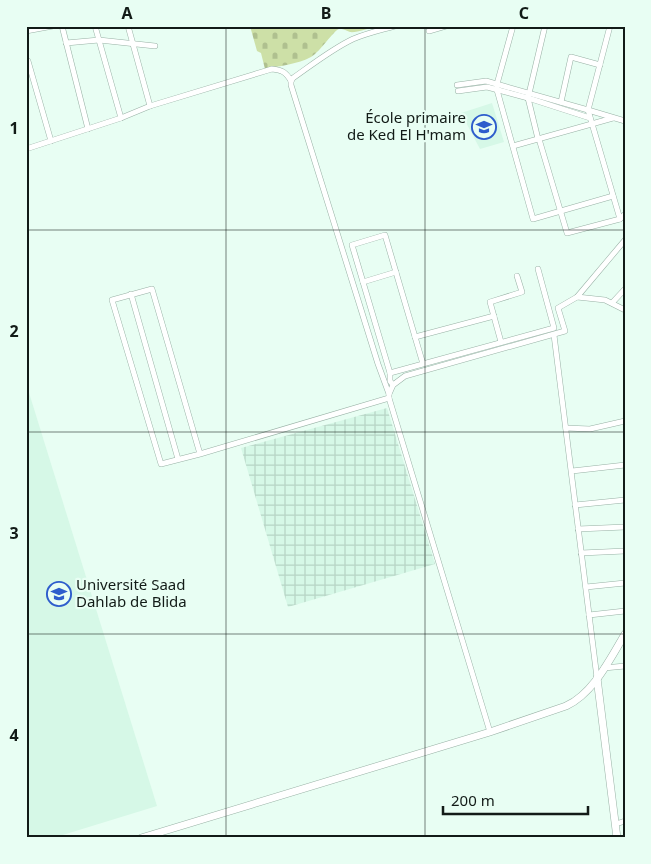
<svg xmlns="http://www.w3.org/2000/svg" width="651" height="864" font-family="'Noto Sans',sans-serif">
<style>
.built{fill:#d6f8e7}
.industrial{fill:url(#industrial-grid)}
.cemetery{fill:url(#cemetery-stones)}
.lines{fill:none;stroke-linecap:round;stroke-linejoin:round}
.street-casing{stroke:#98b1a5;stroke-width:6}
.secondary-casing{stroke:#98b1a5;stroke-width:8}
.street{stroke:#fff;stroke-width:5}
.secondary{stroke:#fff;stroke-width:7}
.grid{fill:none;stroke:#121b17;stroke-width:1;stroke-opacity:0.55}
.labels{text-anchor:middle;stroke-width:4.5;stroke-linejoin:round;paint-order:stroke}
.poi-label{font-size:15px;fill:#121b17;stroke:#e8fef3;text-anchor:end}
.neatline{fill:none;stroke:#121b17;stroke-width:2}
.grid-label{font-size:16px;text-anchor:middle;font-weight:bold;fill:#121b17}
</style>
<defs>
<pattern id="industrial-grid" width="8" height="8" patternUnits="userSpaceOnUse" patternTransform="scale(1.25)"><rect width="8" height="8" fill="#d6f8e7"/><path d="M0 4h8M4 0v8" fill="none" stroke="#b7d4c5"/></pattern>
<pattern id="cemetery-stones" width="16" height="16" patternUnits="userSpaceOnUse" patternTransform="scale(1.25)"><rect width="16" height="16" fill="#cde0a7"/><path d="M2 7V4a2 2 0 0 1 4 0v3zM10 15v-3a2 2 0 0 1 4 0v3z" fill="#afc08f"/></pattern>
</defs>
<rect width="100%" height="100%" fill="#e8fef3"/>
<g class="built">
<path d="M 492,103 L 504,142 L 480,149 L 461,113 Z"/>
<path d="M 26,383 L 157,806 L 53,838 L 26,838 Z"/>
</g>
<path class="industrial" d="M 387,408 L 435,564 L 288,607 L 241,448 Z"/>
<path class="cemetery" d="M 250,26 L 377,26 C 370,28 356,33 350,32 C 346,31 343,28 339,29 C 333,31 321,51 311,57 C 298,64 280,66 265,69 L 261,53 L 257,51 Z"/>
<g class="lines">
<defs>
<g id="street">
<path d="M 62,26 L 88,129"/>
<path d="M 95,26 L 121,118"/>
<path d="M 128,26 L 150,106"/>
<path d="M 395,26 C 381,30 367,33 353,39 C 332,49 313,64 293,78 L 291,81 L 291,85 L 378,364 L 389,394 L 389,398 L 490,732"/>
<path d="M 513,26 L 497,84 L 497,90 L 533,219 L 613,196"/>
<path d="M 610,26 L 588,110 L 625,121"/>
<path d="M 26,31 L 53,26"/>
<path d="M 429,31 L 446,26"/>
<path d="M 66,43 L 99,40 L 155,46"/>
<path d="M 28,61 L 51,141"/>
<path d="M 457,85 L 486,81 L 588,110 L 620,219"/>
<path d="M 458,91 L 487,87 L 528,98 L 590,118"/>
<path d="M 561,102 L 571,57 L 600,65"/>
<path d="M 538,139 L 528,98 L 545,26"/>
<path d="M 539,139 L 567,233 L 620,219 L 625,214"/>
<path d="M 513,146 L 613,118"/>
<path d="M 26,149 L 121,118 L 150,106 L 272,69 C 282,70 286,72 291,81"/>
<path d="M 363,282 L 396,272"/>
<path d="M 131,294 L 178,459"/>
<path d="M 577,297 L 605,300 L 625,310"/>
<path d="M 612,303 L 625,289"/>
<path d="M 554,335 L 597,678"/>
<path d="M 415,337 L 494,316"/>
<path d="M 501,342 L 490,302 L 522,292 L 517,276"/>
<path d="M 423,364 L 385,235 L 352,245 L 390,373 C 445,358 500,343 554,328 L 538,269"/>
<path d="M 390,373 L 390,381 L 393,385"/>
<path d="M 389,394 L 393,385 L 405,376 L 565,331 L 558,308 L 577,297 L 625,240"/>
<path d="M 566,428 L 590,429 L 625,421"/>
<path d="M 200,454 L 152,289 L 112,300 L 161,464 L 200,454 L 389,398"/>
<path d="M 572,471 L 625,465"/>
<path d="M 575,505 L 625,500"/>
<path d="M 578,529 L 625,527"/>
<path d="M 581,553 L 625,551"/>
<path d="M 586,587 L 625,583"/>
<path d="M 589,615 L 625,611"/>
<path d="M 604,668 L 625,666"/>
<path d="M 616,824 L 625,821"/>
</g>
<g id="secondary">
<path d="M 597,678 L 617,838"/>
<path d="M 141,838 L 490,732 L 566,706 C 593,694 610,659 625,634"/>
</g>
</defs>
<use href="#street" class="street-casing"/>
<use href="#secondary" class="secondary-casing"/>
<use href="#street" class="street"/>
<use href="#secondary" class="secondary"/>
</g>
<path class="grid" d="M 226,26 L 226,838M 425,26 L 425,838M 26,230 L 625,230M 26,432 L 625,432M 26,634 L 625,634"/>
<defs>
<symbol id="school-ring" viewBox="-11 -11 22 22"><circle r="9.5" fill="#e8fef3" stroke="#2e5dcc" stroke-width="1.5"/><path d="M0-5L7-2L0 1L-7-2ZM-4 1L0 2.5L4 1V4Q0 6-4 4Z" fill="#2e5dcc"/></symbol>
<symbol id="university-ring" viewBox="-11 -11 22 22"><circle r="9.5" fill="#e8fef3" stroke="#2e5dcc" stroke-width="1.5"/><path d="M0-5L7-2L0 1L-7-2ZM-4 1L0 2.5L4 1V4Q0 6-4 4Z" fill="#2e5dcc"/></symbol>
</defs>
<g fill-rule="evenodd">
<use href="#school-ring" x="470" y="113" width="28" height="28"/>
<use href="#university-ring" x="45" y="580" width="28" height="28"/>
</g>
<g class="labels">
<g class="poi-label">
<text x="466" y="123">École primaire<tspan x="466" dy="17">de Ked El H'mam</tspan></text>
<text x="76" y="590" text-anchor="start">Université Saad<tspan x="76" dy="17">Dahlab de Blida</tspan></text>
</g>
</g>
<rect width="651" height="864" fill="none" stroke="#e8fef3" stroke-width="55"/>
<path d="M443 806v8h145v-8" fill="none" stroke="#121b17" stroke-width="2.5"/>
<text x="451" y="806" font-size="15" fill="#121b17" stroke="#e8fef3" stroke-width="4" paint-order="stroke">200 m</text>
<rect x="28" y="28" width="596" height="808" class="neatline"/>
<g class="grid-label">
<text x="127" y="19">A</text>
<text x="326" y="19">B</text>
<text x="524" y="19">C</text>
<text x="14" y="134">1</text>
<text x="14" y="337">2</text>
<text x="14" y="539">3</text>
<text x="14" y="741">4</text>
</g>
</svg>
